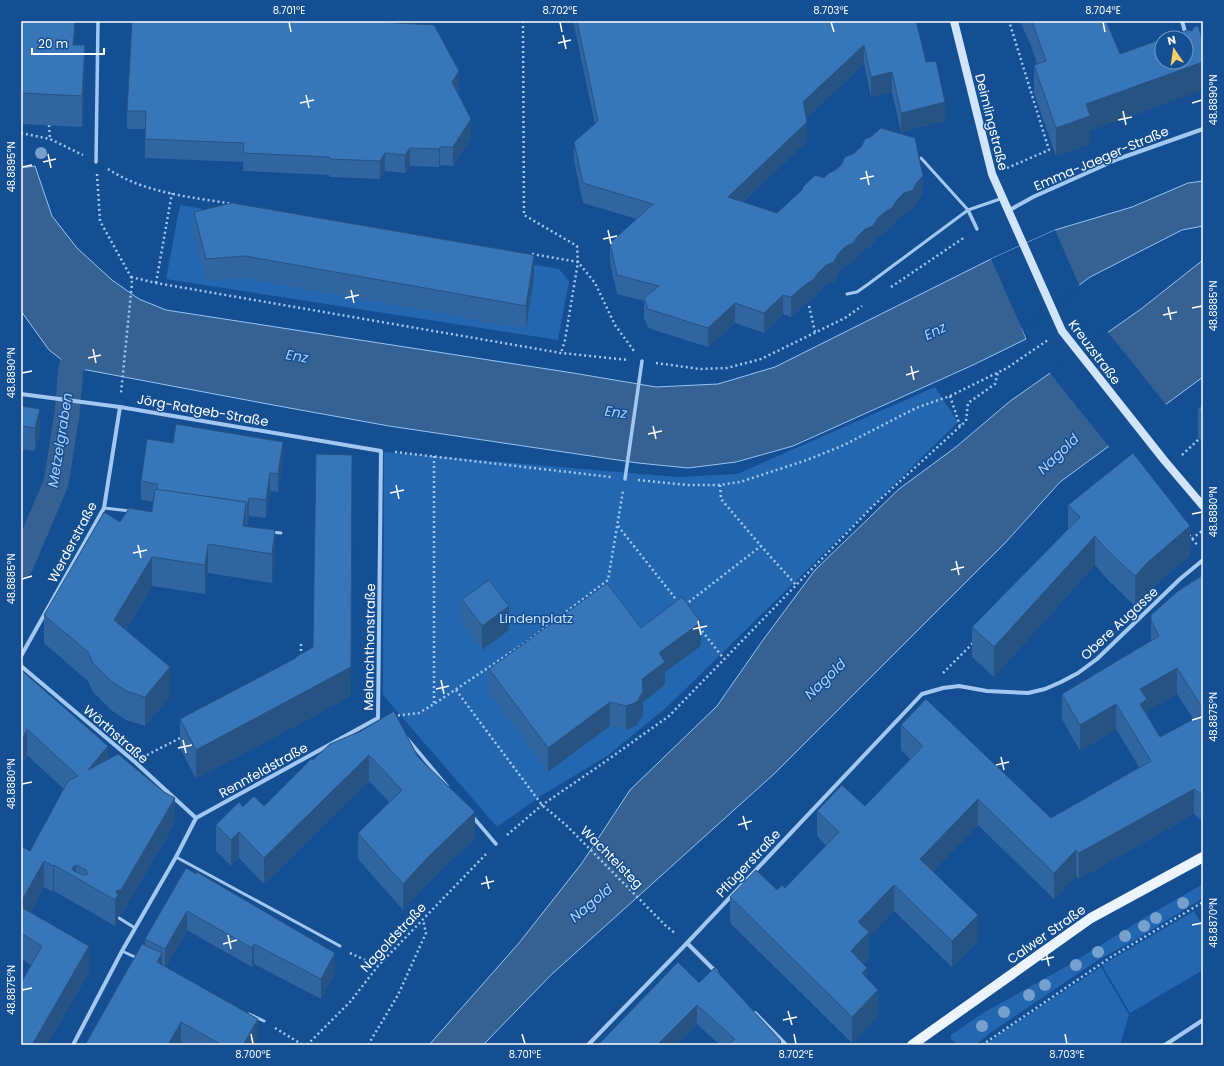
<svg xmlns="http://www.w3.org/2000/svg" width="1224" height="1066" font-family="Poppins,sans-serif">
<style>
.green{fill:#2367b0}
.water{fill:#366293;stroke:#94c4f5}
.pier{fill:#144f93}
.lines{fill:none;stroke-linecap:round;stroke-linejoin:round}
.canal{stroke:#366293;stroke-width:25}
.path{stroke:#a2c8f2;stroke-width:2.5;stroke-dasharray:2 3;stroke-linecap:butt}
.service{stroke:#a2c8f2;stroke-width:3}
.pedestrian{stroke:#a2c8f2;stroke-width:3.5}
.minor{stroke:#a2c8f2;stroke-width:4}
.secondary{stroke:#d0e5fc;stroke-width:8}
.primary{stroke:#ecf4ff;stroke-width:10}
.tree{fill:#78a0cd}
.wall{fill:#3065a0;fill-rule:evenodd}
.shaded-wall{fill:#275382}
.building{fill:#3876ba;stroke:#275382;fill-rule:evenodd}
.ticks{fill:none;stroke:#fff;stroke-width:1.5}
.labels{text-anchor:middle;stroke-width:3;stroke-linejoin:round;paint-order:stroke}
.street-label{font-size:13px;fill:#fff;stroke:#144f93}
.park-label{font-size:13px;fill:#c9e2fc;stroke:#144f93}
.water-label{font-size:14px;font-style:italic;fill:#aed2f9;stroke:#144f93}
.neatline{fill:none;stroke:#fff;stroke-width:1.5}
.ticks-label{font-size:10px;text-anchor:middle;fill:#fff}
</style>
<rect width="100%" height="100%" fill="#144f93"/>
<g class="green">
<path d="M 180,205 L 559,269 L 569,281 L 558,340 L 166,279 Z"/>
<path d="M 935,387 L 958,422 L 667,707 L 607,756 L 539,797 L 497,827 L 383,695 L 384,452 L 677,477 L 737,474 Z"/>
<path d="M 1203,884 L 1203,898 L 1135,940 L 1098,960 L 990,1033 L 976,1045 L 958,1045 L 951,1039 L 951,1035 L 983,1013 L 1067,966 L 1154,912 Z"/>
<path d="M 1194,911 L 1203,926 L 1203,970 L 1130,1013 L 1102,965 Z"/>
<path d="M 1101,967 L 1129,1015 L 1120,1045 L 985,1045 L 1004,1031 Z"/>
</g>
<g class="water">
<path d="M 35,166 L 52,216 L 77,248 L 112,280 L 139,299 L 166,310 L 573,373 L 656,387 L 718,384 L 775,367 L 991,259 L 1055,230 L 1132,207 L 1188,183 L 1203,181 L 1203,226 L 1182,230 L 1090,277 L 1022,328 L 1026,339 L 973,365 L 793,446 L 736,462 L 688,468 L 638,463 L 389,426 L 273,405 L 71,367 L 49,350 L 21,311 L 21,168 Z"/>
<path d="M 1203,260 L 1203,377 L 1060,482 L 1006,542 L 774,774 L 552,974 L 483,1045 L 429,1045 L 519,943 L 582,863 L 630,790 L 717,706 L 763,640 L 815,570 L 899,489 L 956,447 L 1009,402 L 1141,309 Z"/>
</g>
<g class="pier">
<path d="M 1055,230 L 1080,287 L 1024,329 L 1027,340 L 991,259 Z"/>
<path d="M 1107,331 L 1167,406 L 1110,448 L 1049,372 Z"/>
</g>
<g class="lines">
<path class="canal" d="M 21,565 L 56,483 L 67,414 L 71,367 L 93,340"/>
<g class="path">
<path d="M 523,21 L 524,215 L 577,246 L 578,262 L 565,340 L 561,353"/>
<path d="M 49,125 L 50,139"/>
<path d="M 21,133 L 50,139 L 83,155"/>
<path d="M 1007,168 L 1049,150 L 1009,21"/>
<path d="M 108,169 C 144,193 191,197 233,204"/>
<path d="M 97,174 L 100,221 L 131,277 L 132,283 L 121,393"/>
<path d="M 532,254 L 578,262 L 595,283 L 615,325 L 634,351"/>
<path d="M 131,277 L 156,283 L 561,353 L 629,360"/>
<path d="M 156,283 L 172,193"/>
<path d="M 891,287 L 965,237"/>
<path d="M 809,306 L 815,332"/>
<path d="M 656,363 L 700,369 L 727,368 L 761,359 L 845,318 L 862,306"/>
<path d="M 950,396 L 960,426"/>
<path d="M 395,452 L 611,477"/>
<path d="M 1182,455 L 1199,439"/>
<path d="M 434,456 L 434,704"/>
<path d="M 638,480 L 688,485 L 720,485 L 740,482 L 807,460 L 844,445 L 916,408 L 950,396 L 1007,368 L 1048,340"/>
<path d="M 720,485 L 721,499 L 761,546 L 796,585"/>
<path d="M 618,526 L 679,603"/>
<path d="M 1189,535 L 1198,546"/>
<path d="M 1192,539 L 1203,530"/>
<path d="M 685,605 L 761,546"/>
<path d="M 699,627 L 724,659"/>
<path d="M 301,656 L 301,644"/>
<path d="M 943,673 L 975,641"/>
<path d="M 456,690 L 542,805 L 566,825 L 665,925 L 676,934"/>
<path d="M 393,716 L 419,713 L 434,704 L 528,641 L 608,580 L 623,491"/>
<path d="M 147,755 L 182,737"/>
<path d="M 507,835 L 542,805 L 599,766 L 669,716 L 873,506 L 966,421 L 968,403 L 995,384 L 998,372"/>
<path d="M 350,953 L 378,966"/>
<path d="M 275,1028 L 303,1045"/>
<path d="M 307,1045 L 350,1002 L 378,966 L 487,853"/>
<path d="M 368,1045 L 398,995 L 426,933 L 423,920"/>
<path d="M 982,1045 L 1111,957 L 1203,902"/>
</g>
<g class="service">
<path d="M 921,158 L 968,210"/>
<path d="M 847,294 L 857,292 L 867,285 L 968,210 L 1003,198"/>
<path d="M 104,508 L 130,511"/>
<path d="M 272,532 L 281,533"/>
<path d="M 176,857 L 340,946"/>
<path d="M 119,918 L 135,928"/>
<path d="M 122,951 L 139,959"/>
<path d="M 249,1014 L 264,1021"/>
</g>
<g class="pedestrian">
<path d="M 96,162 L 98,21"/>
<path d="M 968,210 L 977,229"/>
<path d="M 625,479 L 642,361"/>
<path d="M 406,737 L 447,786"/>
<path d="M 473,817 L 496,844"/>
</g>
<g class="minor">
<path d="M 1182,21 L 1186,35"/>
<path d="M 1008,211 L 1033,197 L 1118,159 L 1203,129"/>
<path d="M 21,394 L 120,407 L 381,451 L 378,718 L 196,818 L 176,857 L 122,951 L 73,1045"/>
<path d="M 21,656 L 104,508 L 120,407"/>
<path d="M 21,666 L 135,762 L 196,818"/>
<path d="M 687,943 L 716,972"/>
<path d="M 755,1013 L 786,1045"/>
<path d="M 588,1045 L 687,943 L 922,694 L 943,688 L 959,686 L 987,691 L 1028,693 L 1045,689 L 1061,682 L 1078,673 L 1097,659 L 1180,579 L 1203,560"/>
<path d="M 1165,1045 L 1203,1020"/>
</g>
<path class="secondary" d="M 954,21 L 992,174 L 1062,331 L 1164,460 L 1203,506"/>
<path class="primary" d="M 912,1045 L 1091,918 L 1203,857"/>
</g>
<g class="tree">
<circle cx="41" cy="153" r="6"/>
<circle cx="1183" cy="903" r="6"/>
<circle cx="1156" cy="918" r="6"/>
<circle cx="1144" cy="926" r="6"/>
<circle cx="1125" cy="936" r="6"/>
<circle cx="1098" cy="952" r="6"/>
<circle cx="1076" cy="965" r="6"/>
<circle cx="1045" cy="985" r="6"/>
<circle cx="1029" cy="995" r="6"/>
<circle cx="1004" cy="1012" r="6"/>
<circle cx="982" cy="1026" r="6"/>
</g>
<g class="wall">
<path d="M 21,21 L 75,45 L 85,76 L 82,127 L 21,124 Z"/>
<path d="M 379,21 L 379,22 L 459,90 L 458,92 L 471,137 L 453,166 L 440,165 L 439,167 L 410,166 L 405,173 L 385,171 L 380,179 L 330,177 L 329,175 L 243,171 L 243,162 L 145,158 L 145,129 L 127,129 L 127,111 Z"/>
<path d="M 573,21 L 916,21 L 926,62 L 945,121 L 901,132 L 892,92 L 871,97 L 864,64 L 806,118 L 807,141 L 743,202 L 777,213 L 802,190 L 802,188 L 824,178 L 923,195 L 917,201 L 913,209 L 904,213 L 897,219 L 892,227 L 885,231 L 878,237 L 873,245 L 865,249 L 858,255 L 853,262 L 846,266 L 838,273 L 834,282 L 826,284 L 818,292 L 813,300 L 806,303 L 791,317 L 783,314 L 764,333 L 735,323 L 708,347 L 648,328 L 644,318 L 644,301 L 617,294 L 610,263 L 610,243 L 637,219 L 583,203 L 574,161 L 574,142 L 595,124 Z"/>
<path d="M 1020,21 L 1107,21 L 1107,23 L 1120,54 L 1192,31 L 1198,26 L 1090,131 L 1090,144 L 1056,156 L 1034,93 L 1034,65 L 1037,64 L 1032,48 Z"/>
<path d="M 194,212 L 534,277 L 526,329 L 245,278 L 206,281 L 194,235 Z"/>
<path d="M 1203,405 L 1203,444 L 1198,437 L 1198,409 Z"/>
<path d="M 21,406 L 40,433 L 35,451 L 21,449 Z"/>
<path d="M 283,460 L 278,492 L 270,491 L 266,518 L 249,516 L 247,525 L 246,525 L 246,527 L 275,530 L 275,559 L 272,583 L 208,573 L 205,594 L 152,586 L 126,630 L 170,696 L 145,726 L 126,720 L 111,710 L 93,692 L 88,681 L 44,643 L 44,615 L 120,522 L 152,512 L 154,502 L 141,500 L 141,481 Z"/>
<path d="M 1068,505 L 1190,556 L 1148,591 L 1135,606 L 1106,578 L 1095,565 L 994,677 L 972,657 L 972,627 L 1068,529 Z"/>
<path d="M 1203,575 L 1203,819 L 1201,820 L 1194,814 L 1079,879 L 1076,876 L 1054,899 L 978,825 L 932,872 L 978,941 L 952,967 L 894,911 L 869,937 L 869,958 L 863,964 L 878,1016 L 852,1043 L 730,923 L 730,897 L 777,890 L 785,888 L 826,846 L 817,836 L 817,811 L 865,806 L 910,759 L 901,750 L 901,725 L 1051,818 L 1139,767 L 1116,729 L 1080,751 L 1062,719 L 1062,694 L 1151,641 L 1151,615 ZM 1177,694 L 1193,719 L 1160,737 L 1147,715 L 1147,711 Z"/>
<path d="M 462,599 L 509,630 L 482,650 L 462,623 Z"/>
<path d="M 641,628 L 701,646 L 665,672 L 665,685 L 643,702 L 643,715 L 637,725 L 626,730 L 610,726 L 548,772 L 489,693 L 489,669 Z"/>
<path d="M 296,657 L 351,696 L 196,779 L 180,748 L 180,719 L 296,658 Z"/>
<path d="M 21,670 L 108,760 L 175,823 L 121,915 L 118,916 L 118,921 L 115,926 L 54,891 L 53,892 L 44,887 L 30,912 L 89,972 L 47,1045 L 21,1045 L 31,965 L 21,959 L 21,846 L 30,851 L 64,789 L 27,755 L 21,767 Z"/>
<path d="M 330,744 L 418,757 L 475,838 L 428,883 L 403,910 L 358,859 L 358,833 L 389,802 L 369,781 L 264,884 L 239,858 L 231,866 L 216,851 L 216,825 L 243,807 L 264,806 L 313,760 Z"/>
<path d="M 196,874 L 335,972 L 321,999 L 254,964 L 252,967 L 187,930 L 166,967 L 258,1039 L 255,1045 L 185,1045 L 181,1042 L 179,1045 L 85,1045 L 145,945 L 145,939 Z"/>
<path d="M 699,983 L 781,1045 L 720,1045 L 697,1024 L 676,1045 L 598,1045 Z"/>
</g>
<g class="shaded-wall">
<path d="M 75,21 L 76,21 L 73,76 L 73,45 Z"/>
<path d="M 85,45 L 85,76 L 82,127 L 82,96 Z"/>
<path d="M 864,45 L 864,64 L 803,121 L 803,102 Z"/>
<path d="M 1203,62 L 1203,90 L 1090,131 L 1090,144 L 1056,156 L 1056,128 L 1086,104 Z"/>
<path d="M 459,71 L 459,90 L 452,100 L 452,82 Z"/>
<path d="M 892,72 L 892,92 L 871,97 L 871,77 Z"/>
<path d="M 945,102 L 945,121 L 901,132 L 901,113 Z"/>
<path d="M 471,119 L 471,137 L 453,166 L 453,147 Z"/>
<path d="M 807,122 L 807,141 L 728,216 L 728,197 Z"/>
<path d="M 440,147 L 440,165 L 439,167 L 439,149 Z"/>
<path d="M 410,148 L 410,166 L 405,173 L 405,155 Z"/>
<path d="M 385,153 L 385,171 L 380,179 L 380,161 Z"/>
<path d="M 923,176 L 923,195 L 917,201 L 913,209 L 904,213 L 897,219 L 892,227 L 885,231 L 878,237 L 873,245 L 865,249 L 858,255 L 853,262 L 846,266 L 838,273 L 834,282 L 826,284 L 818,292 L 813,300 L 806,303 L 791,317 L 791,297 Z"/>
<path d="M 534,255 L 534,277 L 526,329 L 526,306 Z"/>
<path d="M 783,295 L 783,314 L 764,333 L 764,313 Z"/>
<path d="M 735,303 L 735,323 L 708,347 L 708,328 Z"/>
<path d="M 40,409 L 40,433 L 35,451 L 35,428 Z"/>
<path d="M 283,442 L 283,460 L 278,492 L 278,474 Z"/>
<path d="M 270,473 L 270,491 L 266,518 L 266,500 Z"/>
<path d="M 352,483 L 351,696 L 196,779 L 196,750 L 351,667 Z"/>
<path d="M 249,498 L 249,516 L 247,525 L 247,507 Z"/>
<path d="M 246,502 L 246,531 L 243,526 Z"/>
<path d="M 1190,526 L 1190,556 L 1148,591 L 1135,606 L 1135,576 L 1148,562 Z"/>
<path d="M 275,530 L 275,559 L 272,583 L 272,554 Z"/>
<path d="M 1095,536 L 1095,565 L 994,677 L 994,647 Z"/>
<path d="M 208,544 L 208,573 L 205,594 L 205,565 Z"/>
<path d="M 152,557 L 152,586 L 114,649 L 114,620 Z"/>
<path d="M 509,606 L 509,630 L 482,650 L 482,626 Z"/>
<path d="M 701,622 L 701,646 L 665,672 L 665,685 L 643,702 L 643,715 L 637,725 L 626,730 L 626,706 L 659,653 Z"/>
<path d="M 170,667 L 170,696 L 145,726 L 145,697 Z"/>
<path d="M 1177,668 L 1177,694 L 1147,711 L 1147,725 L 1140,729 L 1140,689 Z"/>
<path d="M 610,702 L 610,726 L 548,772 L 548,748 Z"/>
<path d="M 1116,704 L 1116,729 L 1080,751 L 1080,725 Z"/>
<path d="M 27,729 L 27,755 L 21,767 L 21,742 Z"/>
<path d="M 108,746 L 108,771 L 88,770 Z"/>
<path d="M 369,755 L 369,781 L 264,884 L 264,858 Z"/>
<path d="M 1194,789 L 1194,814 L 1079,879 L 1079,853 Z"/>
<path d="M 1203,793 L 1203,819 L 1201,820 L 1201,794 Z"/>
<path d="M 175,798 L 175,823 L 121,915 L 118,916 L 118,921 L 115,926 L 115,900 L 116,891 Z"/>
<path d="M 978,799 L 978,825 L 920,885 L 920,859 Z"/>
<path d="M 475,812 L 475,838 L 428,883 L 403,910 L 403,884 L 428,857 Z"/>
<path d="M 239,832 L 239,858 L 231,866 L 231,840 Z"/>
<path d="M 1076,850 L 1076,876 L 1054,899 L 1054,873 Z"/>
<path d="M 44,861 L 44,887 L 21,928 L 21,902 Z"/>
<path d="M 54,865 L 54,891 L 53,892 L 53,866 Z"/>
<path d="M 76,865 L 76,878 L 72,868 Z"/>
<path d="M 894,885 L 894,911 L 869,937 L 869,958 L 851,977 L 851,951 L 858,922 Z"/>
<path d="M 187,911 L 187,930 L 165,969 L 165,949 Z"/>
<path d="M 978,915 L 978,941 L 952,967 L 952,941 Z"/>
<path d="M 254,944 L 254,964 L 252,967 L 252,948 Z"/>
<path d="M 89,946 L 89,972 L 47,1045 L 32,1045 Z"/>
<path d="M 162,953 L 162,974 L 157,962 Z"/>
<path d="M 335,953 L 335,972 L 321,999 L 321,979 Z"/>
<path d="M 867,968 L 867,994 L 862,973 Z"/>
<path d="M 878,990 L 878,1016 L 852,1043 L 852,1017 Z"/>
<path d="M 697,1005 L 697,1024 L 676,1045 L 659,1045 L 659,1043 Z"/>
<path d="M 258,1019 L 258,1039 L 255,1045 L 243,1045 Z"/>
<path d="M 181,1022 L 181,1042 L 179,1045 L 168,1045 Z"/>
<path d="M 781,1041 L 781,1045 L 776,1045 Z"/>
</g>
<g class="building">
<path d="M 21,21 L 75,21 L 73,45 L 85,45 L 82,96 L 21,93 Z"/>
<path d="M 132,21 L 378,21 L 378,22 L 434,25 L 459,71 L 452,82 L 471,119 L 453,147 L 440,147 L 439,149 L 410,148 L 405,155 L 385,153 L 380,161 L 330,159 L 329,157 L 243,153 L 244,143 L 145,139 L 146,111 L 127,111 Z"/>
<path d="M 577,21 L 916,21 L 926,62 L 936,61 L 945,102 L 901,113 L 892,72 L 871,77 L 864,45 L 803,102 L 807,122 L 728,197 L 777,213 L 803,189 L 802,188 L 815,175 L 824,178 L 829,173 L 834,171 L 841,165 L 845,157 L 853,154 L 861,147 L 865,139 L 872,136 L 881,128 L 915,138 L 923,176 L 917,182 L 913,190 L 904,193 L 897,200 L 892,208 L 885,212 L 878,218 L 873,226 L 865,229 L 858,236 L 853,243 L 846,246 L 838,254 L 834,262 L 826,265 L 818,273 L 813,280 L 806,284 L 791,297 L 783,295 L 764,313 L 735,303 L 708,328 L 648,309 L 644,298 L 659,286 L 617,275 L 610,243 L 653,204 L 583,183 L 574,142 L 598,121 Z"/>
<path d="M 1032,21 L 1106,21 L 1120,54 L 1162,39 L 1162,62 L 1186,62 L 1186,38 L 1165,38 L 1188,30 L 1192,31 L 1194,27 L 1198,26 L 1202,38 L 1203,38 L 1203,62 L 1086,104 L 1090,116 L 1056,128 L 1034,65 L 1046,61 Z"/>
<path d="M 232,203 L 534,255 L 526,306 L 245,256 L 206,259 L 194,212 Z"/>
<path d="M 1203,405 L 1203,416 L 1198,409 Z"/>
<path d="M 21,406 L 40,409 L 35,428 L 21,426 Z"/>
<path d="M 176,424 L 283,442 L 278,474 L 270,473 L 266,500 L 249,498 L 247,507 L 246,507 L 246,502 L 157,490 L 157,484 L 141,481 L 147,439 L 173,443 Z"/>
<path d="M 1133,453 L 1190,526 L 1148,562 L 1135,576 L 1106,549 L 1095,536 L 994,647 L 972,627 L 1080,517 L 1068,505 Z"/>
<path d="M 316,454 L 352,455 L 351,667 L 196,750 L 180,719 L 296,658 L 296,657 L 313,647 Z"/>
<path d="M 155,489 L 246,502 L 243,526 L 275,530 L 272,554 L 208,544 L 205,565 L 152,557 L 114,620 L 170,667 L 145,697 L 126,691 L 111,681 L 93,663 L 88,652 L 44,615 L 104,512 L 120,522 L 129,508 L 152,512 Z"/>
<path d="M 1203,575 L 1203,709 L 1177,668 L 1140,689 L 1147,699 L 1140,704 L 1160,737 L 1203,714 L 1203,793 L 1201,794 L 1194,789 L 1079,853 L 1076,850 L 1054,873 L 978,799 L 920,859 L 978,915 L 952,941 L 894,885 L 858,922 L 869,932 L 851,951 L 867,968 L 862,973 L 878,990 L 852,1017 L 730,897 L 756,870 L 777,890 L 782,885 L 785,888 L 839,832 L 817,811 L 842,785 L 865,806 L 923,746 L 901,725 L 926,699 L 1051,818 L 1151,761 L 1116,704 L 1080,725 L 1062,694 L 1159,636 L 1151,621 L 1151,615 L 1178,591 Z"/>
<path d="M 489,580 L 509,606 L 482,626 L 462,599 Z"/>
<path d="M 607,583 L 641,628 L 682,597 L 701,622 L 659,653 L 665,662 L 642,679 L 643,691 L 637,702 L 626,706 L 610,702 L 548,748 L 489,669 Z"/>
<path d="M 21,670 L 108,746 L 88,770 L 118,754 L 164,792 L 175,798 L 121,890 L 116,891 L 118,895 L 115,900 L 54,865 L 53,866 L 44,861 L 21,902 L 21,846 L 30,851 L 68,781 L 78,776 L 27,729 L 21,742 ZM 76,865 L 86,870 L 88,874 L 84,875 L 74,871 L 72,868 Z"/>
<path d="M 394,711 L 418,757 L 475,812 L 428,857 L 403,884 L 358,833 L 402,790 L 369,755 L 264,858 L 239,832 L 231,840 L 216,825 L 239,802 L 243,807 L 254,796 L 264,806 L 311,759 L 313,760 L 330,744 L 361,731 Z"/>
<path d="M 186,868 L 196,874 L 197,872 L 335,953 L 321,979 L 254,944 L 252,948 L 187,911 L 165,949 L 145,939 Z"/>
<path d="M 21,907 L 89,946 L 32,1045 L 21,1045 L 21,983 L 42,946 L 21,933 Z"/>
<path d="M 142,944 L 162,953 L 157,962 L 258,1019 L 243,1045 L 222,1045 L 181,1022 L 168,1045 L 85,1045 Z"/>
<path d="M 678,962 L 699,983 L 714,968 L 781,1041 L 776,1045 L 728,1045 L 735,1039 L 697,1005 L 659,1043 L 662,1045 L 598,1045 Z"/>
</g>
<path class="ticks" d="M 289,22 L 291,32M 560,22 L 562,32M 831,22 L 834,32M 1103,22 L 1105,32M 563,35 L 566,49M 558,43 L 571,40M 306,95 L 309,108M 300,103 L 314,100M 1192,103 L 1202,100M 1123,111 L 1126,125M 1118,120 L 1132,117M 48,154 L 51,168M 43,162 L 56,159M 22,167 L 32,165M 866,171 L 869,185M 860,179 L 874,176M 608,230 L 611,244M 603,239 L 617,236M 351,290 L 354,303M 345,298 L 359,295M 1168,307 L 1171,320M 1192,308 L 1202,306M 1163,315 L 1177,312M 93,349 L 96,363M 88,358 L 101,355M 911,366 L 914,380M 22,373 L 32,371M 906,375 L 919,371M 653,426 L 656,439M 648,434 L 662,431M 396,485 L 399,499M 390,493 L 404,490M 1192,514 L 1202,512M 138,545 L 141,558M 133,553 L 147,550M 956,561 L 959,575M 951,570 L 964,567M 22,579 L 32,576M 698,621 L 701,635M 693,629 L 707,626M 441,680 L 444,694M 436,689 L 449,686M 1192,720 L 1202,717M 183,740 L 186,753M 178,748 L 192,745M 1001,757 L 1004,770M 996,765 L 1009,762M 22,784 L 32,782M 743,816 L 747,830M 738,825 L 752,821M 486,876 L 489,889M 481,884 L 494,881M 1192,925 L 1202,923M 228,935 L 231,949M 223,944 L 237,940M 1046,952 L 1049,966M 1041,960 L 1054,957M 22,990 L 32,988M 788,1011 L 792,1025M 783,1020 L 797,1017M 251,1034 L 253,1044M 522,1034 L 525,1044M 794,1034 L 796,1044M 1065,1034 L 1067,1044"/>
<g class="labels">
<g class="street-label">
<text transform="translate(992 122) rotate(76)" y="5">Deimlingstraße</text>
<text transform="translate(1101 158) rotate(-23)" y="5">Emma-Jaeger-Straße</text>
<text transform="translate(1095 352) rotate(53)" y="5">Kreuzstraße</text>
<text transform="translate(203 410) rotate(10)" y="5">Jörg-Ratgeb-Straße</text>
<text transform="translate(72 542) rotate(-62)" y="5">Werderstraße</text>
<text transform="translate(1119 623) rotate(-43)" y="5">Obere Augasse</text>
<text transform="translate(369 647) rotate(-89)" y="5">Melanchthonstraße</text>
<text transform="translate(116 734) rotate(41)" y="5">Wörthstraße</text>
<text transform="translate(263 770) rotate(-29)" y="5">Rennfeldstraße</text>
<text transform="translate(612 857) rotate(45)" y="5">Wachtelsteg</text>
<text transform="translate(748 863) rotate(-47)" y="5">Pflügerstraße</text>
<text transform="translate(1046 934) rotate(-35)" y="5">Calwer Straße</text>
<text transform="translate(393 937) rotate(-47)" y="5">Nagoldstraße</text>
</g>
<g class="park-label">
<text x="536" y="623">Lindenplatz</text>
</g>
<g class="water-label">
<text transform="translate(935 331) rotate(-26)" y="5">Enz</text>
<text transform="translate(297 356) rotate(10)" y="5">Enz</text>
<text transform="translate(616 412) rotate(7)" y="5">Enz</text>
<text transform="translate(60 440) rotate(-81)" y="5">Metzelgraben</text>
<text transform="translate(1058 454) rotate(-44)" y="5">Nagold</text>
<text transform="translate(825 679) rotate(-44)" y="5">Nagold</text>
<text transform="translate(591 903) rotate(-40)" y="5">Nagold</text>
</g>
</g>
<rect width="1224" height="1066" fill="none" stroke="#144f93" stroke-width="44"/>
<g transform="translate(1174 50) rotate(347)"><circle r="19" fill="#144f93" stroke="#7295be"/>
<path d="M0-3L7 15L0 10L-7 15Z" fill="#ffcd62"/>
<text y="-6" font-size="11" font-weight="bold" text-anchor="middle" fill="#ffffff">N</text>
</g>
<path d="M32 48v6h72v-6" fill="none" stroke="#ffffff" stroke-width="2"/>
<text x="38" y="48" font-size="12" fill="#ffffff" stroke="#144f93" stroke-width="3" paint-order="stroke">20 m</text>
<rect x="22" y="22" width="1180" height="1022" class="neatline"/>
<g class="ticks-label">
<text x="289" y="14">8.701°E</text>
<text x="560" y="14">8.702°E</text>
<text x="831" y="14">8.703°E</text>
<text x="1103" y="14">8.704°E</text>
<text transform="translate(1213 100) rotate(-90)" y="4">48.8890°N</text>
<text transform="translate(11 167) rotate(-90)" y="4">48.8895°N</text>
<text transform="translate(1213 306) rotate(-90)" y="4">48.8885°N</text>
<text transform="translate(11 373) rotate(-90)" y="4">48.8890°N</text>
<text transform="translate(1213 512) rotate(-90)" y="4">48.8880°N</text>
<text transform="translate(11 579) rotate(-90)" y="4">48.8885°N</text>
<text transform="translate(1213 717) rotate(-90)" y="4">48.8875°N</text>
<text transform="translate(11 784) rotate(-90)" y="4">48.8880°N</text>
<text transform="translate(1213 923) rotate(-90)" y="4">48.8870°N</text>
<text transform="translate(11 990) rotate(-90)" y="4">48.8875°N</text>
<text x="253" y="1058">8.700°E</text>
<text x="525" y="1058">8.701°E</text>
<text x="796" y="1058">8.702°E</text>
<text x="1067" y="1058">8.703°E</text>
</g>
</svg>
